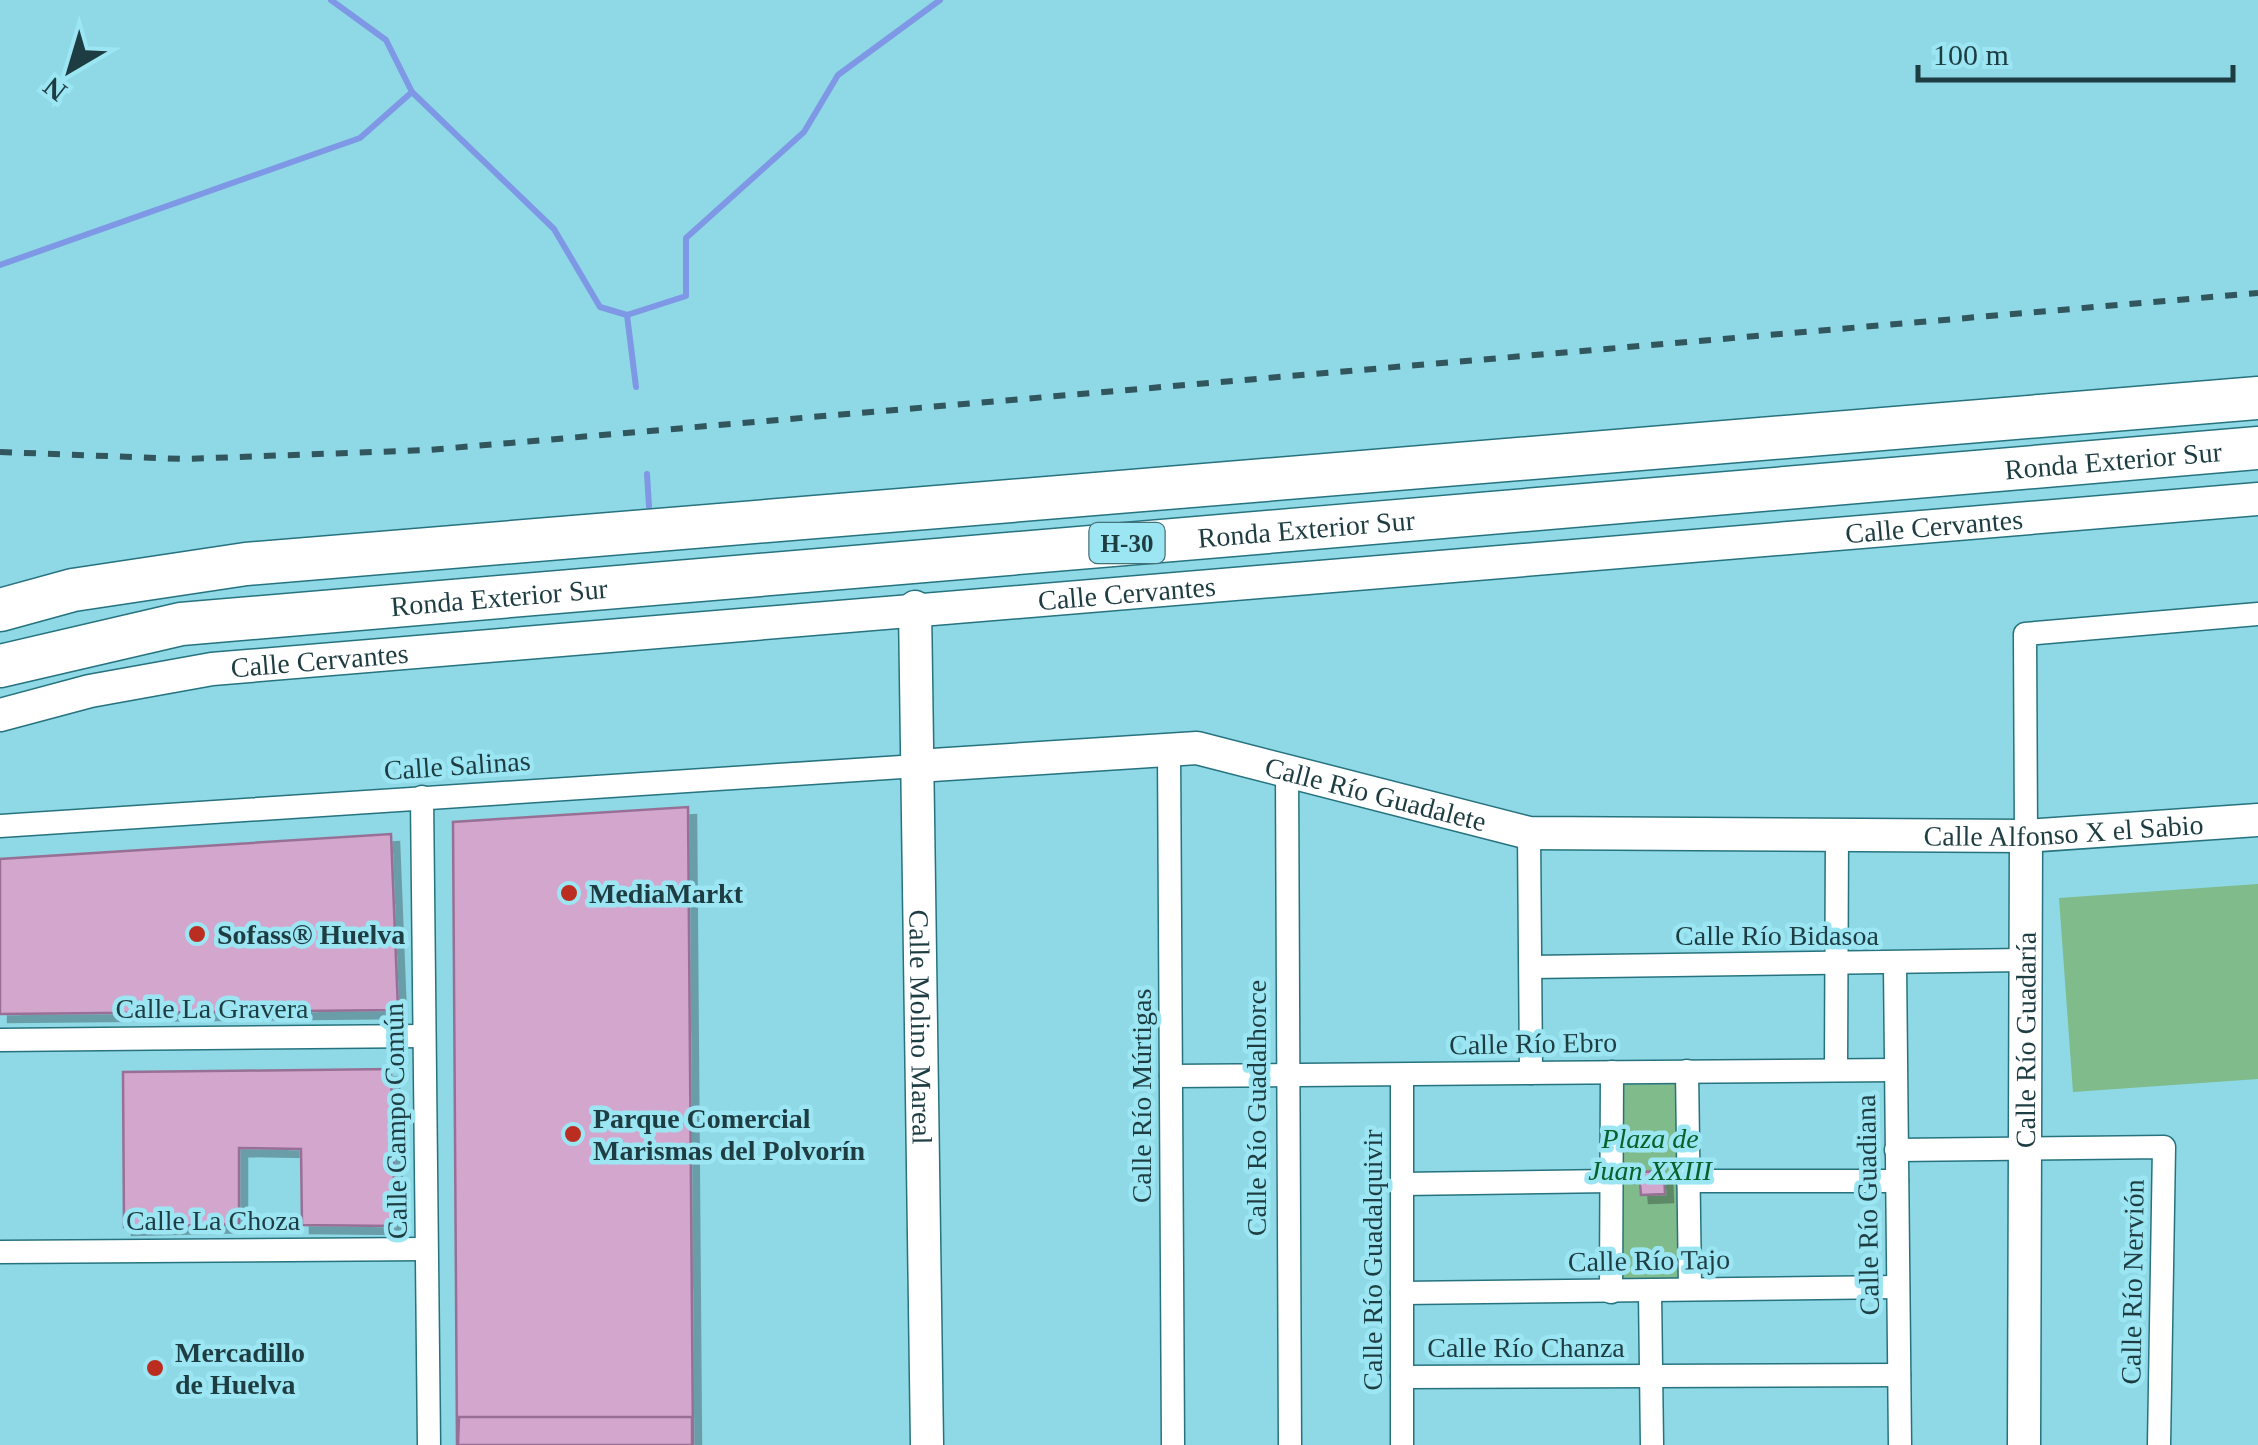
<svg xmlns="http://www.w3.org/2000/svg" width="2258" height="1445" font-family="'Times New Roman',serif">
<style>
.green{fill:#7fbb8b}
.lines{fill:none;stroke-linecap:round;stroke-linejoin:round}
.stream{stroke:#7f98e6;stroke-width:6}
.building{fill:#d3a6ce;stroke:#997095;stroke-width:2.5;filter:url(#shadow)}
.street-casing{stroke:#26737f;stroke-width:25}
.secondary-casing{stroke:#26737f;stroke-width:35}
.highway-casing{stroke:#26737f;stroke-width:45}
.street{stroke:#fff;stroke-width:22}
.secondary{stroke:#fff;stroke-width:32}
.highway{stroke:#fff;stroke-width:42}
.rail{stroke:#31565d;stroke-width:6;stroke-dasharray:12 12;stroke-linecap:butt}
.poi-dot{fill:#bb2d21;stroke:#9ce6f3;stroke-width:4}
.labels{text-anchor:middle;stroke-width:9;stroke-linejoin:round;paint-order:stroke}
.shield{fill:#9ce6f3;stroke:#447077;stroke-width:2.5}
.shield-label{font-size:25px;font-weight:bold;fill:#1e3d42}
.street-label{font-size:28px;fill:#1e3d42;stroke:#9ce6f3}
.poi-label{font-size:28px;font-weight:bold;fill:#1e3d42;stroke:#9ce6f3;text-anchor:start}
.park-label{font-size:28px;font-style:italic;fill:#06622b;stroke:#9ce6f3}
</style>
<defs>
<filter id="shadow"><feDropShadow dx="8" dy="8" stdDeviation="0" flood-color="#0004"/></filter>
</defs>
<rect width="100%" height="100%" fill="#8fd8e5"/>
<g class="green">
<path d="M 2258,884 L 2258,1079 L 2073,1092 L 2059,898 Z"/>
<path d="M 1620,1077 L 1678,1078 L 1679,1278 L 1623,1278 Z"/>
</g>
<g class="lines">
<g class="stream">
<path d="M 331,0 L 386,40 L 412,92 L 554,229 L 600,307 L 627,315 L 686,296 L 686,238 L 804,132 L 838,75 L 940,0"/>
<path d="M 0,265 L 360,138 L 412,92"/>
<path d="M 627,315 L 636,387"/>
<path d="M 647,474 L 649,506"/>
</g>
</g>
<g class="building">
<path d="M 688,807 L 693,1445 L 457,1445 L 453,822 Z"/>
<path d="M 391,834 L 398,1010 L 0,1014 L 0,859 Z"/>
<path d="M 391,1069 L 395,1226 L 302,1225 L 301,1149 L 239,1148 L 239,1224 L 124,1227 L 123,1072 Z"/>
<path d="M 1664,1171 L 1665,1194 L 1641,1195 L 1639,1172 Z"/>
<path d="M 459,1417 L 692,1417 L 692,1445 L 458,1445 Z"/>
</g>
<g class="lines">
<defs>
<g id="street">
<path d="M 1169,748 L 1173,1445"/>
<path d="M 1287,772 L 1290,1445"/>
<path d="M 422,797 L 429,1445"/>
<path d="M 0,826 L 917,766"/>
<path d="M 1529,833 L 1531,1073"/>
<path d="M 2026,836 L 2025,634 L 2258,614"/>
<path d="M 1895,965 L 1900,1445"/>
<path d="M 1531,967 L 2023,960"/>
<path d="M 0,1040 L 424,1036"/>
<path d="M 1836,1069 L 1837,833"/>
<path d="M 1687,1071 L 1690,1288"/>
<path d="M 1402,1075 L 1402,1445"/>
<path d="M 1171,1076 L 1895,1070"/>
<path d="M 1896,1150 L 2164,1147 L 2159,1445"/>
<path d="M 1688,1181 L 1897,1181"/>
<path d="M 1402,1184 L 1611,1181"/>
<path d="M 0,1252 L 426,1249"/>
<path d="M 1611,1292 L 1612,1072"/>
<path d="M 1650,1292 L 1652,1445"/>
<path d="M 1402,1293 L 1898,1287"/>
<path d="M 1402,1377 L 1899,1375"/>
</g>
<g id="secondary">
<path id="s1" d="M 915,607 L 927,1445"/>
<path id="s2" d="M 0,715 L 90,691 L 212,669 L 2258,499"/>
<path id="s3" d="M 917,766 L 1197,748 L 1529,833 L 2026,836 L 2258,820"/>
<path id="s4" d="M 2024,1445 L 2026,836"/>
</g>
<g id="highway">
<path d="M 0,610 L 73,590 L 246,564 L 2258,398"/>
<path id="s5" d="M 0,666 L 181,624 L 2258,448"/>
</g>
</defs>
<use href="#street" class="street-casing"/>
<use href="#secondary" class="secondary-casing"/>
<use href="#highway" class="highway-casing"/>
<use href="#street" class="street"/>
<use href="#secondary" class="secondary"/>
<use href="#highway" class="highway"/>
<path class="rail" d="M 0,452 L 184,459 L 428,450 L 2258,293"/>
</g>
<g class="poi-dot">
<circle cx="569" cy="893" r="10"/>
<circle cx="197" cy="934" r="10"/>
<circle cx="573" cy="1134" r="10"/>
<circle cx="155" cy="1368" r="10"/>
</g>
<g class="labels">
<rect class="shield" x="1089.5" y="523" width="75" height="40" rx="8"/>
<g class="shield-label">
<text x="1127" y="552">H-30</text>
</g>
<g class="street-label">
<text dy="10" stroke="none"><textPath href="#s5" startOffset="2125">Ronda Exterior Sur</textPath></text>
<text dy="10" stroke="none"><textPath href="#s2" startOffset="1945">Calle Cervantes</textPath></text>
<text dy="10" stroke="none"><textPath href="#s5" startOffset="1315">Ronda Exterior Sur</textPath></text>
<text dy="10" stroke="none"><textPath href="#s2" startOffset="1135">Calle Cervantes</textPath></text>
<text dy="10" stroke="none"><textPath href="#s5" startOffset="505">Ronda Exterior Sur</textPath></text>
<text dy="10" stroke="none"><textPath href="#s2" startOffset="325">Calle Cervantes</textPath></text>
<text transform="translate(457 765) rotate(-4)" y="10">Calle Salinas</text>
<text dy="10" stroke="none"><textPath href="#s3" startOffset="465">Calle Río Guadalete</textPath></text>
<text dy="10" stroke="none"><textPath href="#s3" startOffset="1158">Calle Alfonso X el Sabio</textPath></text>
<text x="1777" y="945">Calle Río Bidasoa</text>
<text x="212" y="1018">Calle La Gravera</text>
<text dy="10" stroke="none"><textPath href="#s1" startOffset="420">Calle Molino Mareal</textPath></text>
<text dy="10" stroke="none"><textPath href="#s4" startOffset="405">Calle Río Guadaría</textPath></text>
<text transform="translate(1533 1043) rotate(-1)" y="10">Calle Río Ebro</text>
<text transform="translate(1141 1096) rotate(-90)" y="10">Calle Río Múrtigas</text>
<text transform="translate(1256 1108) rotate(-90)" y="10">Calle Río Guadalhorce</text>
<text transform="translate(395 1121) rotate(-91)" y="10">Calle Campo Común</text>
<text transform="translate(1867 1205) rotate(-91)" y="10">Calle Río Guadiana</text>
<text x="213" y="1230">Calle La Choza</text>
<text transform="translate(1372 1260) rotate(-90)" y="10">Calle Río Guadalquivir</text>
<text transform="translate(1649 1260) rotate(-1)" y="10">Calle Río Tajo</text>
<text transform="translate(2132 1282) rotate(-89)" y="10">Calle Río Nervión</text>
<text x="1526" y="1357">Calle Río Chanza</text>
</g>
<g class="poi-label">
<text x="589" y="903">MediaMarkt</text>
<text x="217" y="944">Sofass® Huelva</text>
<text x="593" y="1128">Parque Comercial<tspan x="593" dy="32">Marismas del Polvorín</tspan></text>
<text x="175" y="1362">Mercadillo<tspan x="175" dy="32">de Huelva</tspan></text>
</g>
<g class="park-label">
<text x="1650" y="1148">Plaza de<tspan x="1650" dy="32">Juan XXIII</tspan></text>
</g>
</g>
<g transform="translate(70 70) rotate(218)" stroke="#9ce6f3" stroke-width="8" paint-order="stroke">
<path d="M0-8L18 38L0 25L-18 38Z" fill="#1e3d42"/>
<text y="-15" font-size="28" font-weight="bold" text-anchor="middle" fill="#1e3d42">N</text>
</g>
<path d="M1918 65v15h315v-15" fill="none" stroke="#1e3d42" stroke-width="5"/>
<text x="1933" y="65" font-size="30" fill="#1e3d42" stroke="#9ce6f3" stroke-width="8" paint-order="stroke">100 m</text>
</svg>
